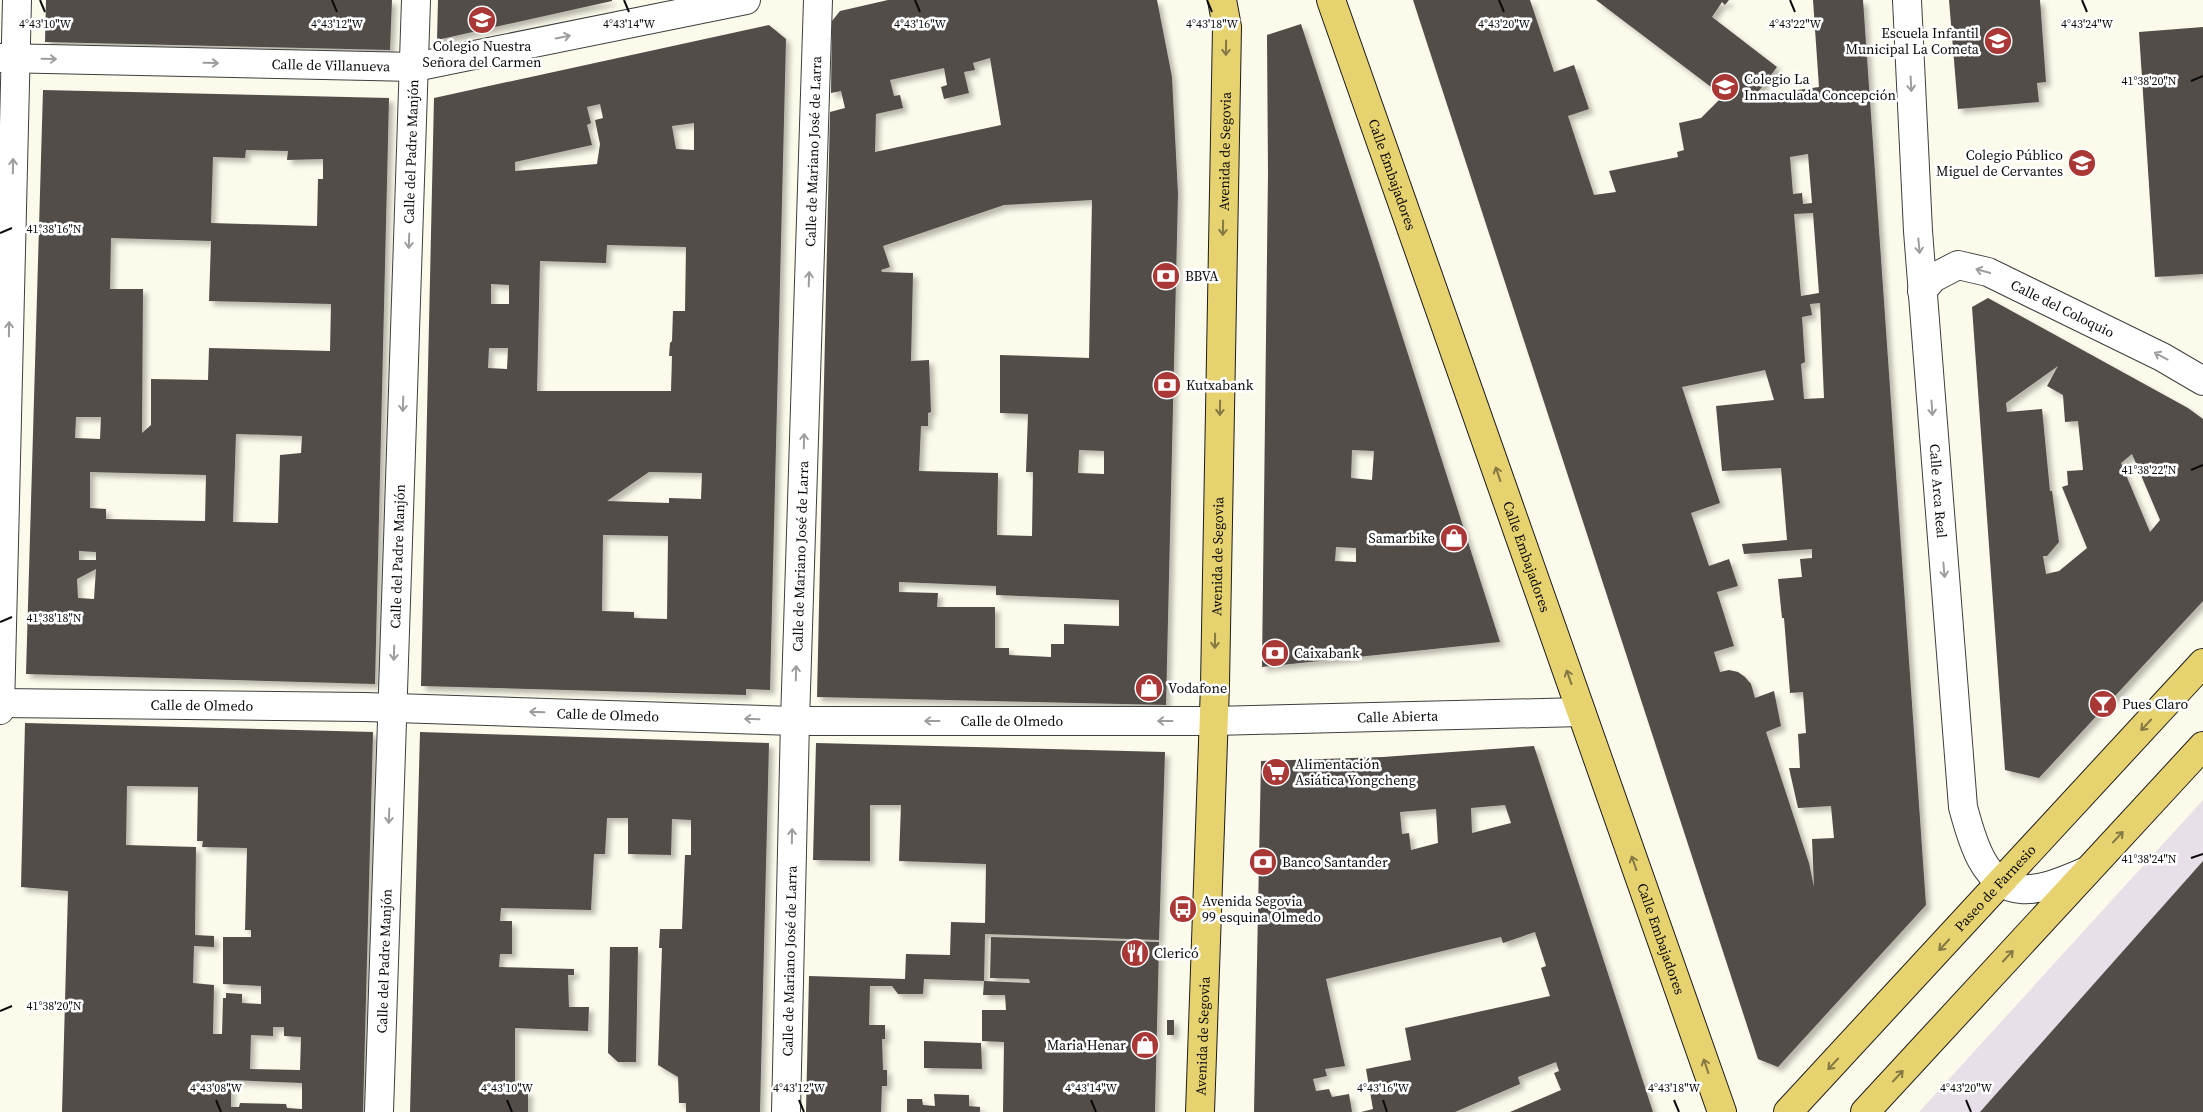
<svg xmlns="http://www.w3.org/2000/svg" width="2203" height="1112" font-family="'Source Serif 4',serif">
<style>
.industrial{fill:#e8e0e9}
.building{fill:#524d49;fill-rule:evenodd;filter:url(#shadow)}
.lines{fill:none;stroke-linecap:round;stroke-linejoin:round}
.minor-casing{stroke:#3e3e3e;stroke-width:30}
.major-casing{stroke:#1c1c1c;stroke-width:30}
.minor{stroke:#fff;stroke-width:28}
.major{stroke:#e7d270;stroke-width:28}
.oneway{stroke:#9d9d9d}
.oneway2{stroke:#847843}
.ticks{fill:none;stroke:#0b0b0b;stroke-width:2}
.labels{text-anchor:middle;stroke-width:5;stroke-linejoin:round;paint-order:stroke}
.poi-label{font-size:14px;fill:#0b0b0b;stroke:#fff;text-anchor:start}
.street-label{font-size:14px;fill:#0b0b0b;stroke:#fff}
.ticks-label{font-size:12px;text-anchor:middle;fill:#0b0b0b;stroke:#fff;stroke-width:5;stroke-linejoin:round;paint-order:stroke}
</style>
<defs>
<filter id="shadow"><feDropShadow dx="4.5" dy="4.5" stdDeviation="2.5" flood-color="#0004"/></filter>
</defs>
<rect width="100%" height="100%" fill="#fcfaeb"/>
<path class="industrial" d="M 2203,800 L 2203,1112 L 1919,1112 Z"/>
<g class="building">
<path d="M 46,0 L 392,0 L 390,50 L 45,42 Z"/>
<path d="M 438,0 L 612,0 L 612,1 L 437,40 Z"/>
<path d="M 888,0 L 1157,0 L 1172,77 L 1178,194 L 1166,705 L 817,697 L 830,112 L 845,108 L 841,91 L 831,93 L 832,21 L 840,11 ZM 990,58 L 1001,125 L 875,152 L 876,114 L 903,108 L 900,95 L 894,96 L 890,80 L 944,68 L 947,85 L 941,87 L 944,99 L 969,93 L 964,72 L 975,70 L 973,63 ZM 1092,200 L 1089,358 L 1000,355 L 1000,413 L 1028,414 L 1026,472 L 1033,472 L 1032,536 L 997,535 L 998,473 L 919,471 L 921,426 L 928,426 L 928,413 L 931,412 L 929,360 L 911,361 L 913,273 L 882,272 L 881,270 L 890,267 L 883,246 L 1004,205 ZM 1079,450 L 1104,451 L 1104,474 L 1078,473 ZM 899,582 L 996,586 L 996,595 L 1119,600 L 1119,626 L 1064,624 L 1064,644 L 1051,644 L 1051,657 L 1009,655 L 1009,648 L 995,648 L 995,607 L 937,607 L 938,593 L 899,592 Z"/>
<path d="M 1413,0 L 1530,0 L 1554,72 L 1574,65 L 1589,109 L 1568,116 L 1594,195 L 1616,192 L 1609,171 L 1678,157 L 1677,152 L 1684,150 L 1679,123 L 1701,118 L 1723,96 L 1596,0 L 1729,0 L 1725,5 L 1722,2 L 1712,17 L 1777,67 L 1755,96 L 1819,87 L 1813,0 L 1863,0 L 1926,905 L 1778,1067 L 1758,1059 ZM 1808,154 L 1812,203 L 1803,204 L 1802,193 L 1793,194 L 1790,157 ZM 1813,213 L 1819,293 L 1801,296 L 1794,214 ZM 1820,303 L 1824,398 L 1804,399 L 1801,364 L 1805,362 L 1802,317 L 1812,315 L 1810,304 ZM 1765,370 L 1774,400 L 1716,406 L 1722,471 L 1781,468 L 1787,540 L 1742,544 L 1744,554 L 1812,549 L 1812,558 L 1800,559 L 1802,577 L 1778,579 L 1782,618 L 1784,618 L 1790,693 L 1803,692 L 1806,733 L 1798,734 L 1800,768 L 1789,768 L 1798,808 L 1831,806 L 1834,838 L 1812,839 L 1814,887 L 1809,863 L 1766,732 L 1781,726 L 1774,691 L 1755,698 L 1751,684 L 1745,677 L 1738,672 L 1729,670 L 1720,672 L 1714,652 L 1734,646 L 1717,592 L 1738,586 L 1729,559 L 1709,566 L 1691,513 L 1720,503 L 1682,387 Z"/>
<path d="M 1949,0 L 2040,0 L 2046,82 L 2037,83 L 2039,102 L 1958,109 Z"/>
<path d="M 1301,24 L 1368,229 L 1500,642 L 1262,667 L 1268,173 L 1267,35 ZM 1352,450 L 1374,451 L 1372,480 L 1351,478 ZM 1336,547 L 1356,548 L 1356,562 L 1335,561 Z"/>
<path d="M 769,25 L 786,39 L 770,690 L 746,689 L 746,695 L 421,686 L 434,98 ZM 600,104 L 603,118 L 595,120 L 600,144 L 597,164 L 515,171 L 515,162 L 592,145 L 587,125 L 591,123 L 587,107 ZM 694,123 L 694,150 L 676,149 L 672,126 ZM 607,245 L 686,247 L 685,311 L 673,311 L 672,341 L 670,343 L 669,356 L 672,356 L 671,391 L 537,391 L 540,261 L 606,263 ZM 491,284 L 509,285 L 509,304 L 491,304 ZM 489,348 L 508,348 L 507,369 L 488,368 ZM 649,472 L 702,473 L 701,499 L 669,498 L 669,503 L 607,501 ZM 603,535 L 668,536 L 667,619 L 634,618 L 634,612 L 602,611 Z"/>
<path d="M 2203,27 L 2203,274 L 2155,277 L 2139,32 Z"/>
<path d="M 43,90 L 389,98 L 375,684 L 26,674 ZM 246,150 L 288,151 L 287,160 L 323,159 L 323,179 L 318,179 L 317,226 L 211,223 L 213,157 L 245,158 ZM 111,238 L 211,241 L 209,301 L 331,304 L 330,351 L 209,348 L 208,380 L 151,379 L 151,425 L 142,433 L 143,289 L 110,289 ZM 76,417 L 101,417 L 100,439 L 75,438 ZM 236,434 L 302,436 L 301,453 L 280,455 L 278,523 L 233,522 ZM 90,472 L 206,475 L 205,521 L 106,519 L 106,509 L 90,508 ZM 79,551 L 96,552 L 96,560 L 79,560 ZM 96,569 L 94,599 L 78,598 L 77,579 Z"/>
<path d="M 1988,298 L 2188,408 L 2203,419 L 2203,601 L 2039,778 L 2005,770 L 1972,307 ZM 2058,366 L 2047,386 L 2063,395 L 2065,422 L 2078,421 L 2083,470 L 2067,471 L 2068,485 L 2062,487 L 2087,548 L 2059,571 L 2046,574 L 2043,556 L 2047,556 L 2059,542 L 2052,491 L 2050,491 L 2042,409 L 2007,412 L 2006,403 ZM 2132,454 L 2160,520 L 2150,532 L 2121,463 Z"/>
<path d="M 25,723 L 373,732 L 363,1112 L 62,1112 L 68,891 L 21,887 ZM 127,786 L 198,787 L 197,841 L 203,841 L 202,847 L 247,848 L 245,930 L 251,930 L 251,937 L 223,937 L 223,984 L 261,986 L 261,1004 L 242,1003 L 242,994 L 226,993 L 226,998 L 223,998 L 222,1034 L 213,1034 L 214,985 L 193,983 L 194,946 L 214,947 L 214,936 L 195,935 L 196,847 L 126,845 ZM 273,1027 L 284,1027 L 284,1036 L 301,1037 L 300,1070 L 250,1069 L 251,1035 L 273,1036 ZM 231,1080 L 302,1083 L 302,1109 L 287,1108 L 286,1104 L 240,1103 L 239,1107 L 231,1107 Z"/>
<path d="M 420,732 L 769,743 L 760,1112 L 686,1112 L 686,1103 L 679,1103 L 678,1077 L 658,1065 L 662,948 L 659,948 L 660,929 L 682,929 L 685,855 L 691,855 L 691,820 L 672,819 L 671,855 L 628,854 L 628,818 L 607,818 L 605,854 L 594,854 L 591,910 L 501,908 L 500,921 L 512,921 L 512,954 L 500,954 L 499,967 L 574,969 L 574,975 L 568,975 L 569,1007 L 589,1007 L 588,1031 L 515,1028 L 515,1089 L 528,1091 L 528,1112 L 410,1112 Z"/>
<path d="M 816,743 L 1165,752 L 1159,940 L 985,934 L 984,981 L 1030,983 L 1029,979 L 990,978 L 991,937 L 1159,942 L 1155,1112 L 1003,1112 L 1004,1042 L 982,1041 L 982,1010 L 1006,1010 L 1005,995 L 983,995 L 984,981 L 924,979 L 923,994 L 898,994 L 892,986 L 870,986 L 869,1025 L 885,1025 L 885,1039 L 882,1039 L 883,1070 L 887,1070 L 887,1086 L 882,1086 L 881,1112 L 806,1112 L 809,976 L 905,979 L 906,954 L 950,955 L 951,922 L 985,923 L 986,864 L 899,861 L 901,805 L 870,805 L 870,861 L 813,860 Z"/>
<path d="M 1534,746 L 1653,1112 L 1510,1112 L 1561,1090 L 1554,1073 L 1559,1071 L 1556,1062 L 1518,1077 L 1520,1084 L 1455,1112 L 1361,1112 L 1373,1109 L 1366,1069 L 1411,1060 L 1405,1028 L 1550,996 L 1541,968 L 1546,966 L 1535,932 L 1503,943 L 1501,937 L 1326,979 L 1345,1066 L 1325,1069 L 1327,1076 L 1313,1079 L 1316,1091 L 1329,1089 L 1332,1097 L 1349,1094 L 1352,1112 L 1254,1112 L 1261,761 L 1383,757 ZM 1505,805 L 1511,823 L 1472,833 L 1471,808 ZM 1436,809 L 1438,843 L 1411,850 L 1409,833 L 1402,834 L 1400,812 Z"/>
<path d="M 2203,861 L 2203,1112 L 1980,1112 Z"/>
<path d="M 610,947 L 638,947 L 636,1062 L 618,1062 L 608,1053 Z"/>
<rect x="1167" y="1020" width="7" height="15"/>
<path d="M 924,1041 L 981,1043 L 982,1069 L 924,1068 Z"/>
<path d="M 934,1094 L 969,1095 L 969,1106 L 980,1107 L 980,1112 L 907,1112 L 907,1099 L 922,1099 L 923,1105 L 935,1106 Z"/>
</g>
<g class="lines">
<defs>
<g id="minor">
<path id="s1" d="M 1907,0 L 1918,231 L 1963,807 C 1971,836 1983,887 2021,889 C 2043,891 2067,879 2087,871"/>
<path id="s2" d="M 0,58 L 415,67 L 746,0"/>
<path id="s3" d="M 1922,291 L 1933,278 L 1958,265 L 1988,272 L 2162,357 L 2203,381"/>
<path id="s4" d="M 0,703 L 365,707 L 795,721 L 1214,721 L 1581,712"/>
<path d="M 0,710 L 17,0"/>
<path id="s5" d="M 379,1112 L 416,0"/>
<path id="s6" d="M 786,1112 L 795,721 L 818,0"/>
</g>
<g id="major">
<path id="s7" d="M 1331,0 L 1722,1112"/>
<path id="s8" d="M 1200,1112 L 1215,685 L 1227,27 L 1222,0"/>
<path id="s9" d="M 1788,1112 L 2203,663"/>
<path d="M 1865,1112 L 2203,746"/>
</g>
</defs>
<use href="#minor" class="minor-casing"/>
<use href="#major" class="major-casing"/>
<use href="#minor" class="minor"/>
<use href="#major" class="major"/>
</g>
<defs><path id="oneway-shaft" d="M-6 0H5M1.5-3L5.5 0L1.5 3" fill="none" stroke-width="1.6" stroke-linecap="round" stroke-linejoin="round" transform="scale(1.25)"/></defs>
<g class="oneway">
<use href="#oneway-shaft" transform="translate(563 37) rotate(-11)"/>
<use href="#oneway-shaft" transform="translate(49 59) rotate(1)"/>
<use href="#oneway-shaft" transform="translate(211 63) rotate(1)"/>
<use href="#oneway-shaft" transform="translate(1911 84) rotate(87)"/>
<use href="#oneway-shaft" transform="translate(13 166) rotate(-89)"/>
<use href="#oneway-shaft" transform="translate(409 241) rotate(92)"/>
<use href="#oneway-shaft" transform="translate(1919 246) rotate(85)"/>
<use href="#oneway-shaft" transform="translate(1983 271) rotate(-164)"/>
<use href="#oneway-shaft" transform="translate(809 279) rotate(-88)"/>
<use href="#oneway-shaft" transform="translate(9 329) rotate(-89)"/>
<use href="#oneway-shaft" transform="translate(2161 356) rotate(-152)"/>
<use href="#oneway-shaft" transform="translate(403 404) rotate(92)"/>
<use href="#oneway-shaft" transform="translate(1932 408) rotate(86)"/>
<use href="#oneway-shaft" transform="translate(804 441) rotate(-88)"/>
<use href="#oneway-shaft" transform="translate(1944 570) rotate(85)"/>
<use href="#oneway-shaft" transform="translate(394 653) rotate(92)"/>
<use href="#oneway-shaft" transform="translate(796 673) rotate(-88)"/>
<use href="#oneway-shaft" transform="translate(537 712) rotate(-178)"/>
<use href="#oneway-shaft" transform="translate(752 719) rotate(-178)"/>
<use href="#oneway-shaft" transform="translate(932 721) rotate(-180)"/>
<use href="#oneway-shaft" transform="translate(1165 721) rotate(-180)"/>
<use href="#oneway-shaft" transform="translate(389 816) rotate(92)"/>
<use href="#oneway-shaft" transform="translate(792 836) rotate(-89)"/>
</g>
<g class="oneway2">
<use href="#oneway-shaft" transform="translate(1226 48) rotate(91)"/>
<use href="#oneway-shaft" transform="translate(1223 228) rotate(91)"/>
<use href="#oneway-shaft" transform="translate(1220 408) rotate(91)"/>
<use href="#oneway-shaft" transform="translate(1498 474) rotate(-109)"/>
<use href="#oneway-shaft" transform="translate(1215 641) rotate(91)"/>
<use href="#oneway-shaft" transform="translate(1569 677) rotate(-109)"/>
<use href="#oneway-shaft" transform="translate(2146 725) rotate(133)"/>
<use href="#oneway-shaft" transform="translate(2118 837) rotate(-47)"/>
<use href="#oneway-shaft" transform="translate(1634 863) rotate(-109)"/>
<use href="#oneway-shaft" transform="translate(1944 945) rotate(133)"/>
<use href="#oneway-shaft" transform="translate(2008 956) rotate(-47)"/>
<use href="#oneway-shaft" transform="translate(1833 1064) rotate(133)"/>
<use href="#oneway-shaft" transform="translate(1706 1066) rotate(-109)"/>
<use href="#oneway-shaft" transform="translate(1898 1076) rotate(-47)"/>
</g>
<path class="ticks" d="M 40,0 L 45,12M 332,0 L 337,12M 624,0 L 629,12M 915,0 L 920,12M 1207,0 L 1212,12M 1499,0 L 1504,12M 1790,0 L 1795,12M 2082,0 L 2087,12M 2191,81 L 2203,76M 0,233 L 12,228M 2191,470 L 2203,465M 0,622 L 12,617M 2191,858 L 2203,854M 0,1011 L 12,1006M 216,1100 L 221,1112M 507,1100 L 512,1112M 799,1100 L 804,1112M 1091,1100 L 1096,1112M 1383,1100 L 1387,1112M 1674,1100 L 1679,1112M 1966,1100 L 1971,1112"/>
<defs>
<symbol id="school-disc" viewBox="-11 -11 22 22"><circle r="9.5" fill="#a93735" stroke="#fff"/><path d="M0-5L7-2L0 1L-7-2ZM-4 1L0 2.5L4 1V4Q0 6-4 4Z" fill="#fff"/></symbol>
<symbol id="bank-disc" viewBox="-11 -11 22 22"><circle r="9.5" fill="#a93735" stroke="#fff"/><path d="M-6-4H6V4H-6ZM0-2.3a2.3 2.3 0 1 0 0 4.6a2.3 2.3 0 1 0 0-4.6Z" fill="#fff"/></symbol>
<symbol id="shop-disc" viewBox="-11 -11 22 22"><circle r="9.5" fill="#a93735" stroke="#fff"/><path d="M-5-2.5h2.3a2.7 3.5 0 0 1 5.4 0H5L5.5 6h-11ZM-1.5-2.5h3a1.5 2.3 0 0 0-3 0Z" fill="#fff"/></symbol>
<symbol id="bar-disc" viewBox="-11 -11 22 22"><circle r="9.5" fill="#a93735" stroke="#fff"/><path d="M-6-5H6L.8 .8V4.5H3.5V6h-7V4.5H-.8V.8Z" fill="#fff"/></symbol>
<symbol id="supermarket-disc" viewBox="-11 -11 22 22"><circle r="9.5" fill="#a93735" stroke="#fff"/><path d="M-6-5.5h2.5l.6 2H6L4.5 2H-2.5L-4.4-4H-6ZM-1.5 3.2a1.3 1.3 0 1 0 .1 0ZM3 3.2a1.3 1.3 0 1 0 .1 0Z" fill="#fff"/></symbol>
<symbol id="bus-disc" viewBox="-11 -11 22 22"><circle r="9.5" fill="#a93735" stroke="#fff"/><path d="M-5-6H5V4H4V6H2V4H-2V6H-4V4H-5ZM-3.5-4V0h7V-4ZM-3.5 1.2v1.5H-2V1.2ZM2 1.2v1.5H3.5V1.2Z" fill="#fff"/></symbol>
<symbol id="restaurant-disc" viewBox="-11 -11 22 22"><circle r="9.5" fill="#a93735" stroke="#fff"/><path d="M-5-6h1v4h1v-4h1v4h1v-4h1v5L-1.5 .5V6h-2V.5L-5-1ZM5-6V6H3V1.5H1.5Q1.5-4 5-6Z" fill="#fff"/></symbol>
</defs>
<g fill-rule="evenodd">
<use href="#school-disc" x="466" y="4" width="32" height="32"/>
<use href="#school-disc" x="1982" y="25" width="32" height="32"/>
<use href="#school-disc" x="1709" y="71" width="32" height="32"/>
<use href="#school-disc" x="2066" y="147" width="32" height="32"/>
<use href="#bank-disc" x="1150" y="260" width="32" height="32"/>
<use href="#bank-disc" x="1151" y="369" width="32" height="32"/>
<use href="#shop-disc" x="1438" y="522" width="32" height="32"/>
<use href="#bank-disc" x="1259" y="637" width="32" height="32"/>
<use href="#shop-disc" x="1133" y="672" width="32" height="32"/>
<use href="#bar-disc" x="2087" y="688" width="32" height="32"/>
<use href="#supermarket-disc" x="1260" y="756" width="32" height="32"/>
<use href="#bank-disc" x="1247" y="846" width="32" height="32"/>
<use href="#bus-disc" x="1167" y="893" width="32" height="32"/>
<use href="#restaurant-disc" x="1119" y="937" width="32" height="32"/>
<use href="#shop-disc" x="1129" y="1029" width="32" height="32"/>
</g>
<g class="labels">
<g class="poi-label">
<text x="1979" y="38" text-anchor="end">Escuela Infantil<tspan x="1979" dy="16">Municipal La Cometa</tspan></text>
<text x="482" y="51" text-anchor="middle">Colegio Nuestra<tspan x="482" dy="16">Señora del Carmen</tspan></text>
<text x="1744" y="84">Colegio La<tspan x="1744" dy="16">Inmaculada Concepción</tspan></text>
<text x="2063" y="160" text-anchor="end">Colegio Público<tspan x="2063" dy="16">Miguel de Cervantes</tspan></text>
<text x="1185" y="281">BBVA</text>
<text x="1186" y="390">Kutxabank</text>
<text x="1435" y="543" text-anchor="end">Samarbike</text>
<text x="1294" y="658">Caixabank</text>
<text x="1168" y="693">Vodafone</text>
<text x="2122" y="709">Pues Claro</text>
<text x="1295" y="769">Alimentación<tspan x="1295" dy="16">Asiática Yongcheng</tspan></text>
<text x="1282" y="867">Banco Santander</text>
<text x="1202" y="906">Avenida Segovia<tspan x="1202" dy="16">99 esquina Olmedo</tspan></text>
<text x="1154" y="958">Clericó</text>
<text x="1126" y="1050" text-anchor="end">Maria Henar</text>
</g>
<g class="street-label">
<text dy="5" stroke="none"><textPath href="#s2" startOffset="331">Calle de Villanueva</textPath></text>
<text dy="5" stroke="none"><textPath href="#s5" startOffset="961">Calle del Padre Manjón</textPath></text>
<text dy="5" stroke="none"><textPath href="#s6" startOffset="961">Calle de Mariano José de Larra</textPath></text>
<text dy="5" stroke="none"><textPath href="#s8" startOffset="961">Avenida de Segovia</textPath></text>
<text dy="5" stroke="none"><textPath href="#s7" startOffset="185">Calle Embajadores</textPath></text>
<text dy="5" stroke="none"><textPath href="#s3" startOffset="159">Calle del Coloquio</textPath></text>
<text dy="5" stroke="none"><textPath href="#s1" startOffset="492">Calle Arca Real</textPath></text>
<text dy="5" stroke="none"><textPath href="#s5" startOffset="556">Calle del Padre Manjón</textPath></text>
<text dy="5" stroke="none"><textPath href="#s6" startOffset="556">Calle de Mariano José de Larra</textPath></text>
<text dy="5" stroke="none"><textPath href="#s8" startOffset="556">Avenida de Segovia</textPath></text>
<text dy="5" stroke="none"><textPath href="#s7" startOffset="590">Calle Embajadores</textPath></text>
<text dy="5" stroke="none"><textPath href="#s4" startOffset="202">Calle de Olmedo</textPath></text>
<text dy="5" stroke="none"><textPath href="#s4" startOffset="608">Calle de Olmedo</textPath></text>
<text dy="5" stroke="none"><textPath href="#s4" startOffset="1398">Calle Abierta</textPath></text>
<text dy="5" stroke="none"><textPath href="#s4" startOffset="1012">Calle de Olmedo</textPath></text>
<text dy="5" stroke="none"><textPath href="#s9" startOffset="305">Paseo de Farnesio</textPath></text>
<text dy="5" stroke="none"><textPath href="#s7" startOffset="995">Calle Embajadores</textPath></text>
<text dy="5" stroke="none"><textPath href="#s5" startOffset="151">Calle del Padre Manjón</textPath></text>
<text dy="5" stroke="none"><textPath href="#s6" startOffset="151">Calle de Mariano José de Larra</textPath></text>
<text dy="5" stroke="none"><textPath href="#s8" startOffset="76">Avenida de Segovia</textPath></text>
</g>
</g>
<g class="ticks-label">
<text x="45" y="28">4°43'10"W</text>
<text x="337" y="28">4°43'12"W</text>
<text x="629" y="28">4°43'14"W</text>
<text x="920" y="28">4°43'16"W</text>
<text x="1212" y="28">4°43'18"W</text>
<text x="1504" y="28">4°43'20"W</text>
<text x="1795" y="28">4°43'22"W</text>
<text x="2087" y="28">4°43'24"W</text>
<text x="2149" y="85">41°38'20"N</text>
<text x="54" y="233">41°38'16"N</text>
<text x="2149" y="474">41°38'22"N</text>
<text x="54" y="622">41°38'18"N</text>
<text x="2149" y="863">41°38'24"N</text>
<text x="54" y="1010">41°38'20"N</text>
<text x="216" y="1092">4°43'08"W</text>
<text x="507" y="1092">4°43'10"W</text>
<text x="799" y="1092">4°43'12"W</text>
<text x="1091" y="1092">4°43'14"W</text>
<text x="1383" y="1092">4°43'16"W</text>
<text x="1674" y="1092">4°43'18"W</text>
<text x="1966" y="1092">4°43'20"W</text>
</g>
</svg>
